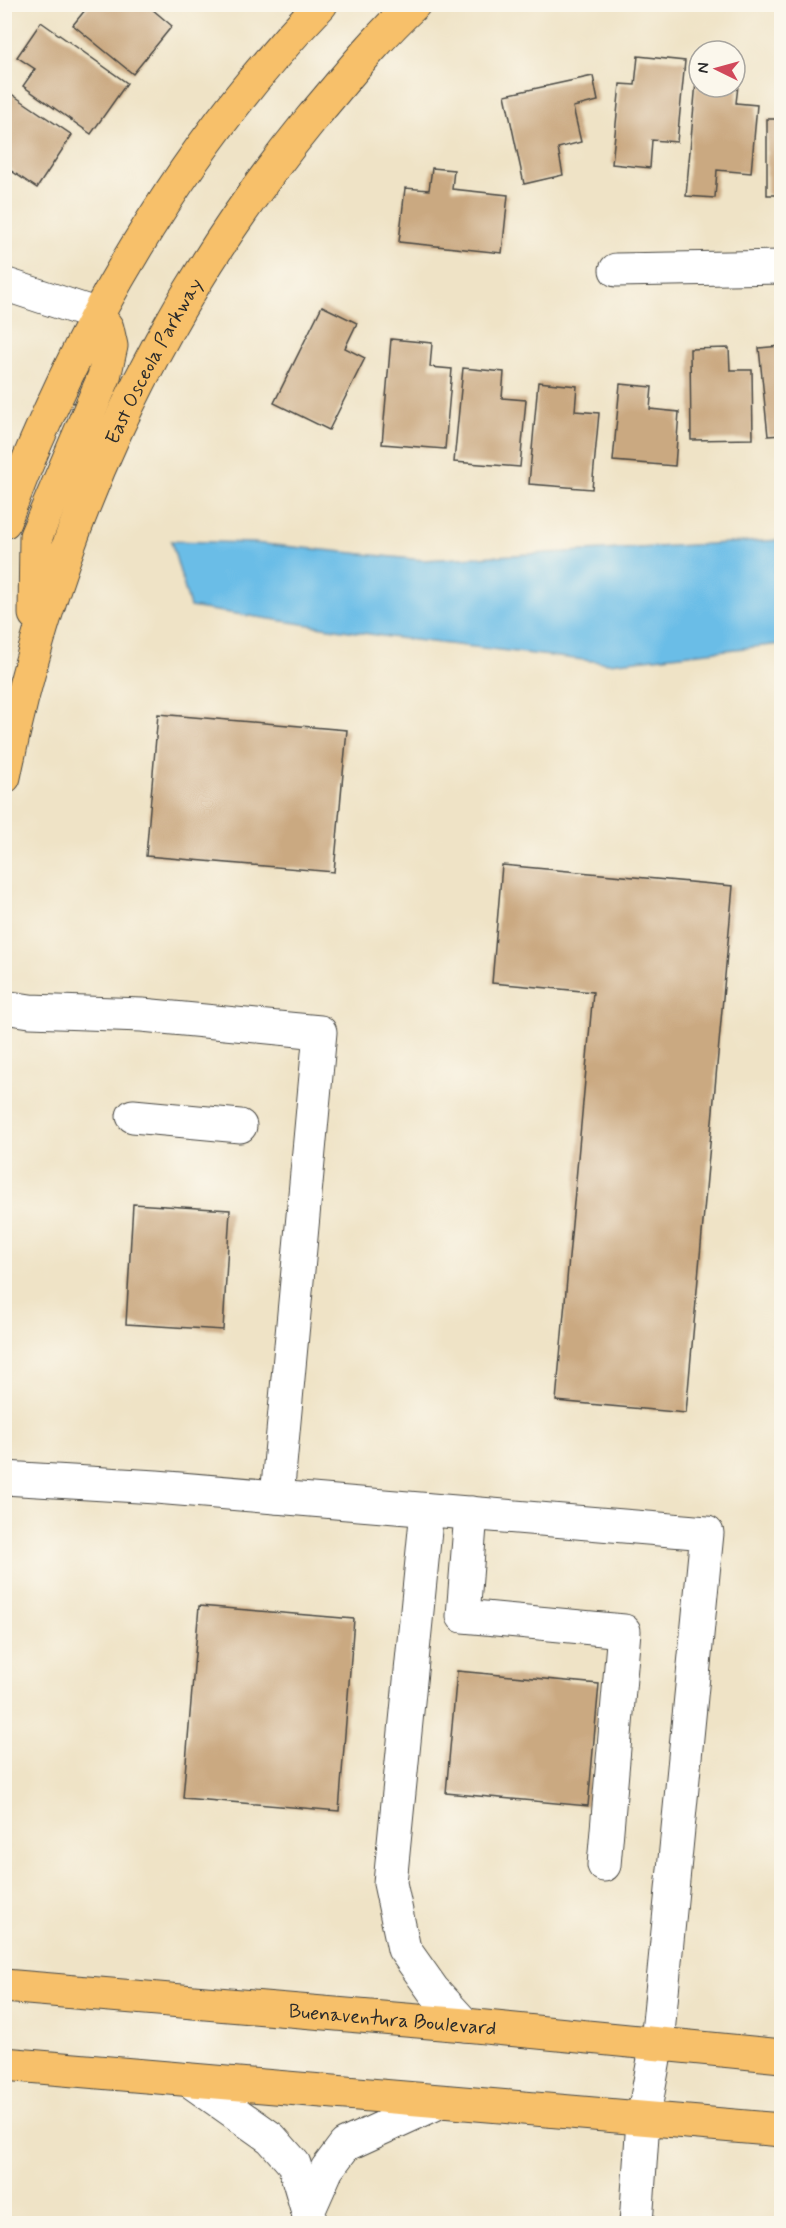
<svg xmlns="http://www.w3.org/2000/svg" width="786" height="2228" font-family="Mynerve,sans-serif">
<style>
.water{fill:#6bbde7;stroke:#4b7489;stroke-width:1.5}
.building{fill:#caa981}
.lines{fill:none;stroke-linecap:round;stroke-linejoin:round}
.minor-casing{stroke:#484742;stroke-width:35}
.major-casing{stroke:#484742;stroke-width:35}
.minor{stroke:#fff;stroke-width:33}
.major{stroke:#f7c06b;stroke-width:33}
.labels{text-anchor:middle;stroke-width:5;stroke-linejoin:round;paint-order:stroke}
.street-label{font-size:20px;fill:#2b2b2b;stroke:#fbf7ec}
</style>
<rect width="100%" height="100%" fill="#fbf7ec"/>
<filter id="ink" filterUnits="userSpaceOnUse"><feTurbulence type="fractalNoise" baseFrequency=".0167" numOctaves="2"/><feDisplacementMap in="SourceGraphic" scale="12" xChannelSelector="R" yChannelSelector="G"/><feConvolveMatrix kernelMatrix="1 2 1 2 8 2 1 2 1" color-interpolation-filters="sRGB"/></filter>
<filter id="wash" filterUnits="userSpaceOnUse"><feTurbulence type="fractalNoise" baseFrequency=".008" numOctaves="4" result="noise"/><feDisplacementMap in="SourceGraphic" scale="24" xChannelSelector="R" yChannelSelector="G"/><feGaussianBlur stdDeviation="1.35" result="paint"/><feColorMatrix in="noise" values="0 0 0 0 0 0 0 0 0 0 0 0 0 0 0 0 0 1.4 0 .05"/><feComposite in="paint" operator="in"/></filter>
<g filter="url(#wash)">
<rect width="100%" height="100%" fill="#efe3c6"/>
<path class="water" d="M 781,540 L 781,644 L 609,663 L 389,637 L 190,607 L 171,541 L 254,543 L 423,560 Z"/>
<g id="blocks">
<g class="building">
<path d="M 90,4 L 146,4 L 172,26 L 133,74 L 73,25 Z"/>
<path d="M 41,22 L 127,83 L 91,134 L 23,86 L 35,69 L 17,57 Z"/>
<path d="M 638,56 L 685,61 L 677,142 L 652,140 L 650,168 L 612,164 L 620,84 L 635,85 Z"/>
<path d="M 593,76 L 598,101 L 573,107 L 581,142 L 558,148 L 563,175 L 524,184 L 505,95 Z"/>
<path d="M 696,82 L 699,82 L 699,87 L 738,86 L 736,103 L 757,105 L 751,173 L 717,170 L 715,198 L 686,196 Z"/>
<path d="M 4,89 L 72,135 L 37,188 L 4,166 Z"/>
<rect x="767" y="119" width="15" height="76"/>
<path d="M 432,168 L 454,170 L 452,189 L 508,195 L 502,253 L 399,242 L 405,188 L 429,190 Z"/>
<path d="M 322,306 L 357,323 L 345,348 L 365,358 L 329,430 L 274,403 Z"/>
<path d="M 391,339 L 432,343 L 430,367 L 452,369 L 445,449 L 382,444 Z"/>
<path d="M 781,346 L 782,435 L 768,436 L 759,348 Z"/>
<path d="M 729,348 L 730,370 L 752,370 L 753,439 L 691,440 L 690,349 Z"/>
<path d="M 463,368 L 504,372 L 502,398 L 526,400 L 520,467 L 454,462 Z"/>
<path d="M 538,382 L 577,386 L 575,411 L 599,413 L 592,489 L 529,484 Z"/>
<path d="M 620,384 L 652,387 L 650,409 L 679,412 L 675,466 L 613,461 Z"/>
<path d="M 158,714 L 347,730 L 334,872 L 146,856 Z"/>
<path d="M 502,865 L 733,886 L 686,1413 L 556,1401 L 593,992 L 492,983 Z"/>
<path d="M 133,1204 L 230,1210 L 223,1330 L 126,1324 Z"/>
<path d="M 199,1606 L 354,1619 L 339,1811 L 183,1798 Z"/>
<path d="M 457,1671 L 599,1684 L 588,1806 L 446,1793 Z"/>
</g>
</g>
</g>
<g filter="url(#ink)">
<use href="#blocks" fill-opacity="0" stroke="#484742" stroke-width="1.5"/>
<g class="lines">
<defs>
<g id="minor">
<path d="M 616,270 L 782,267"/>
<path d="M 4,284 L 98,315"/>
<path d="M 4,1007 L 30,1011 L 142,1015 L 320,1032 L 277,1497"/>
<path d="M 133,1116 L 240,1126"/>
<path d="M 4,1478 L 156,1487 L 707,1533 L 657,2043 L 643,2120 L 636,2224"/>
<path d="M 427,1510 L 390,1883 L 404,1949 L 433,1990 L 465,2025"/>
<path d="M 471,1513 L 463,1616 L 624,1631 L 604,1865"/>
<path d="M 189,2080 L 271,2138 L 294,2164 L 308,2212"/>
<path d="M 308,2212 L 327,2169 L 345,2145 L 439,2102"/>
</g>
<g id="major">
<path d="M 4,522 C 74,333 181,150 321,4"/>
<path d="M 35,614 L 36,536 L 104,377 L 111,346 L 107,328 L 98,315"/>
<path id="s1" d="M 4,777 C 54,531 152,314 311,119 C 344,80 376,39 414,4"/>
<path id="s2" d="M 4,1986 L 465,2025 L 782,2056"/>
<path d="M 4,2064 L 782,2130"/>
</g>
</defs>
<use href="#minor" class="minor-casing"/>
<use href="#major" class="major-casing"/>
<use href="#minor" class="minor"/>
<use href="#major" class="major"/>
</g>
</g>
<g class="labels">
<g class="street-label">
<text dy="7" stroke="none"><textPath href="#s1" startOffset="444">East Osceola Parkway</textPath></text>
<text dy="7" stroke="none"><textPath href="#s2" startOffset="390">Buenaventura Boulevard</textPath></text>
</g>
</g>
<rect width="786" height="2228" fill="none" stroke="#fbf7ec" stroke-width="24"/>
<g transform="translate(717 69) rotate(275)"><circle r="28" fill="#fbf7ec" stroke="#a8a59f" stroke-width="1.5"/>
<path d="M0-4.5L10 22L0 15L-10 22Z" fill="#d1495b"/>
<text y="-9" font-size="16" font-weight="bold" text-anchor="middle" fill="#2b2b2b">N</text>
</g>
</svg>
